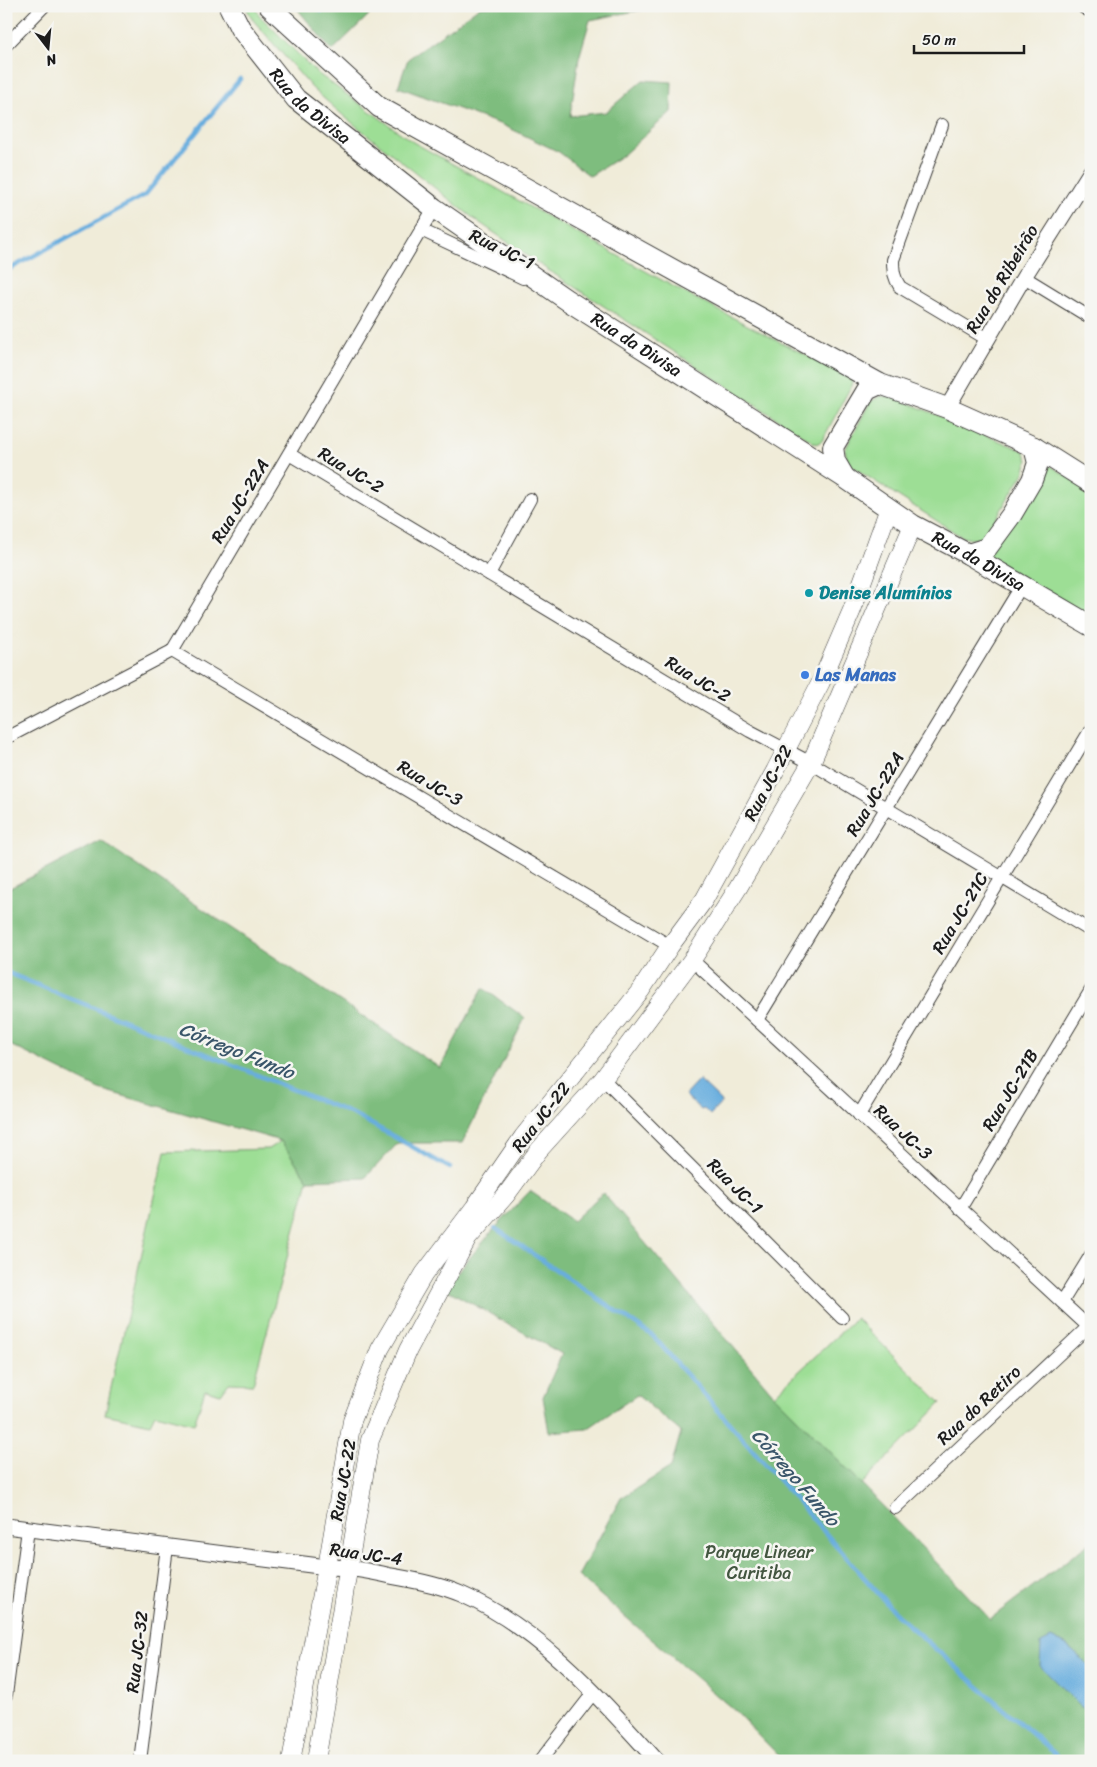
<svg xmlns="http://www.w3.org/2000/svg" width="1097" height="1767" font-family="Sriracha,sans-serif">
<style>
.green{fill:#9dde95;stroke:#5c7d58}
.forest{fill:#7ebd7e;stroke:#4d6c4d}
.water{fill:#68adde;stroke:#42647d}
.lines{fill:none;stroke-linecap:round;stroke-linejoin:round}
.stream{stroke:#68adde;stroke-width:4.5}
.minor-casing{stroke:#3c3b38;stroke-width:14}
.tertiary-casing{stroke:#3c3b38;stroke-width:17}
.secondary-casing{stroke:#3c3b38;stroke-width:19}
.primary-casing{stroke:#3c3b38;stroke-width:22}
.minor{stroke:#fff;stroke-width:12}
.tertiary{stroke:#fff;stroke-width:15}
.secondary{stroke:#fff;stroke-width:18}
.primary{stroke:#fff;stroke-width:20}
.culture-dot{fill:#0f9aa8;stroke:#f6f6f2;stroke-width:2}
.shop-dot{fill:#3f7fe0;stroke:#f6f6f2;stroke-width:2}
.labels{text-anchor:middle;stroke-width:5;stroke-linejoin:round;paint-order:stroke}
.street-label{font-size:18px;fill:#1c1c1c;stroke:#f6f6f2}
.culture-label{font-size:18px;font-weight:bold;fill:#0d838f;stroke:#f6f6f2;text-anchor:start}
.shop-label{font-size:18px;font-weight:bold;fill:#366cbe;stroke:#f6f6f2;text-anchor:start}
.park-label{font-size:18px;fill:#435640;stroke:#f6f6f2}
.water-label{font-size:19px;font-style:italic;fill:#3a566a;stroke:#f6f6f2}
</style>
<rect width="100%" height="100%" fill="#f6f6f2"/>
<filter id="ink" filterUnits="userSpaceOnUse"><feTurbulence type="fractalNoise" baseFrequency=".02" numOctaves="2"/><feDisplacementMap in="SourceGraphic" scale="10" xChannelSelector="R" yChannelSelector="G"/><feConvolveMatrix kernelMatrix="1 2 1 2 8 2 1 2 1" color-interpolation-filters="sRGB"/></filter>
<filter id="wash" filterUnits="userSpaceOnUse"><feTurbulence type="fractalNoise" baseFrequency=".0096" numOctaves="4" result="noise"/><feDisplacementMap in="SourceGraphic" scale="20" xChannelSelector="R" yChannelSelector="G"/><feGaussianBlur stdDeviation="1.12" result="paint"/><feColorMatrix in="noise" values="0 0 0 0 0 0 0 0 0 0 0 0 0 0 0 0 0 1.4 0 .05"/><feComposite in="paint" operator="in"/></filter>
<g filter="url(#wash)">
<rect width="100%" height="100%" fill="#f0ecd9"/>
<g class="green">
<path d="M 245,6 L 254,6 L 260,16 L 317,73 L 413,142 L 687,294 L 794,349 L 853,377 L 851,386 L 822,441 L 816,444 L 545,268 L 473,218 L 346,118 L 312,88 L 253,20 Z"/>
<path d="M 880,396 L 894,397 L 1024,451 L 1028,460 L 1024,473 L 984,538 L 971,539 L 962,537 L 848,464 L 845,450 L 870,402 Z"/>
<path d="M 1043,461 L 1091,491 L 1091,620 L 982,555 Z"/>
<path d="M 281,1141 L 308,1180 L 253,1384 L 229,1383 L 221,1394 L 205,1390 L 194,1424 L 155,1414 L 150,1424 L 105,1414 L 165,1152 L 268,1149 Z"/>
<path d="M 856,1318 L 941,1403 L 862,1484 L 774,1395 Z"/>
</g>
<g class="forest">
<path d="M 295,6 L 378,6 L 332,51 Z"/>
<path d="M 481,6 L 661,6 L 590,20 L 579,58 L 570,116 L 606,112 L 643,80 L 672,82 L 671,112 L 623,155 L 590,176 L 559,152 L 505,126 L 398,87 L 408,59 Z"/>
<path d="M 101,841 L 440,1068 L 483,988 L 525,1018 L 462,1143 L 398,1143 L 365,1178 L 308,1180 L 281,1141 L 99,1089 L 6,1043 L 6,890 Z"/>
<path d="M 530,1191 L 573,1221 L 603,1193 L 774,1395 L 862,1484 L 990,1619 L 1091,1542 L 1091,1667 L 1067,1646 L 1051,1638 L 1040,1666 L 1091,1717 L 1091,1761 L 784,1761 L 735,1711 L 578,1576 L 621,1498 L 671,1467 L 681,1432 L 637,1395 L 587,1429 L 549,1432 L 543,1397 L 562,1354 L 444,1288 L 495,1228 Z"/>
</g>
<g class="water">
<path d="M 699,1080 L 722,1102 L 710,1115 L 704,1109 L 701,1110 L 685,1095 Z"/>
<path d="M 1051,1638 L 1067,1646 L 1091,1667 L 1091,1707 L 1083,1709 L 1040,1666 L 1041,1643 Z"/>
</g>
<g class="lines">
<g class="stream">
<path d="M 321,11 L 326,6"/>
<path d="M 6,271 L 145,195 L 240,79"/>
<path d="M 6,972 L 355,1115 L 450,1168"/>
<path d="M 495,1228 L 653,1336 L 897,1615 L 1063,1761"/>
</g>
</g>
</g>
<g filter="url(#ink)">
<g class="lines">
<defs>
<g id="minor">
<path d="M 6,45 L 44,6"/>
<path d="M 942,125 L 893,260 C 893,271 894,278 900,287 L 987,339"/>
<path d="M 421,230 L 523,278"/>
<path d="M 1024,277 L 1091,318"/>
<path d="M 289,454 L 750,731 L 811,763 L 1091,931"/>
<path d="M 489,574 L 530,499"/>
<path d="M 172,651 L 670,946"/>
<path d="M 6,738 L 172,651 L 434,208"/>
<path d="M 692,960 L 1091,1329"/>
<path d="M 757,1020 L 1022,585"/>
<path d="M 603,1079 L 842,1318"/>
<path d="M 859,1115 L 1091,729"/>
<path d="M 960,1209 L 1091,990"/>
<path d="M 1062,1302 L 1091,1255"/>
<path d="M 895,1508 L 1088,1327"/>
<path d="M 6,1695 L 28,1529"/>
<path d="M 140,1761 L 167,1547"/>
<path d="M 540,1761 L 594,1692"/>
</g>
<g id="tertiary">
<path d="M 1084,6 L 1091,10"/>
<path d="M 947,408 L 1024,277 L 1091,171"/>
<path d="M 6,1526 L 327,1567 C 349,1567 370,1571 391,1576 C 415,1580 440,1585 461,1594 C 541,1629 600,1698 657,1761"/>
</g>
<g id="secondary">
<path d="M 291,1761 L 327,1567 L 352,1421 L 380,1349 L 424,1274 L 474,1208 L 523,1137 L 641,990 L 670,946 L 704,900 L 775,771 L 821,682 L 852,610 L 889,508"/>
<path d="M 316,1761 L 370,1440 L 408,1350 L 468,1238 L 506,1195 L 539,1150 L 603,1079 L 692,960 L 738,888 L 811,763 L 913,525"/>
</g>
<g id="primary">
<path id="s1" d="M 229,6 L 240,28 L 296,99 L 434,208 L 567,300 L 845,478 L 913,525 L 968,554 L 1091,626"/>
<path d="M 269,6 L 379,107 L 880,384 L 947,408 L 1034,447 L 1091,483"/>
<path d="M 845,478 L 835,461 L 833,447 L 867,390 L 880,384"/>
<path d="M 968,554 L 987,548 L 1012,514 L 1032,480 L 1038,463 L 1034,447"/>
</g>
</defs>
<use href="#minor" class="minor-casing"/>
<use href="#tertiary" class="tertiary-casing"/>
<use href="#secondary" class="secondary-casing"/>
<use href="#primary" class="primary-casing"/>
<use href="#minor" class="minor"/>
<use href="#tertiary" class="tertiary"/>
<use href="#secondary" class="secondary"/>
<use href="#primary" class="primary"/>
</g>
</g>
<circle class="culture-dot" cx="809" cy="593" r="5"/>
<circle class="shop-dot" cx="805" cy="675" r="5"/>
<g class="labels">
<g class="street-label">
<text dy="6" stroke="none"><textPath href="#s1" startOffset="130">Rua da Divisa</textPath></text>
<text transform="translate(502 249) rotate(26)" y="6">Rua JC-1</text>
<text transform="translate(1002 279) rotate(-59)" y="6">Rua do Ribeirão</text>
<text dy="6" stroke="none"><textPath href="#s1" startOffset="535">Rua da Divisa</textPath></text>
<text transform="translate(351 470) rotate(31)" y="6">Rua JC-2</text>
<text transform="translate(240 501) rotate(-59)" y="6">Rua JC-22A</text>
<text dy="6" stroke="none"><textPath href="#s1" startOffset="940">Rua da Divisa</textPath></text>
<text transform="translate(698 679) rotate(31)" y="6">Rua JC-2</text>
<text transform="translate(430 783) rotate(31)" y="6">Rua JC-3</text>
<text transform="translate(768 783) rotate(-62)" y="6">Rua JC-22</text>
<text transform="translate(875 794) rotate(-59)" y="6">Rua JC-22A</text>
<text transform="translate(960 913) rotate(-59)" y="6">Rua JC-21C</text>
<text transform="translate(1010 1090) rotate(-59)" y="6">Rua JC-21B</text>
<text transform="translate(541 1117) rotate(-52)" y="6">Rua JC-22</text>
<text transform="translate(903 1132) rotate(43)" y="6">Rua JC-3</text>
<text transform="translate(735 1186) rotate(45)" y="6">Rua JC-1</text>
<text transform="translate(979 1405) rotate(-43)" y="6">Rua do Retiro</text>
<text transform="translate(343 1480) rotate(-80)" y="6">Rua JC-22</text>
<text transform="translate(366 1554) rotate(8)" y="6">Rua JC-4</text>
<text transform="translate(137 1652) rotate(-83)" y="6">Rua JC-32</text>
</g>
<g class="culture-label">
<text x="819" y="599">Denise Alumínios</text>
</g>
<g class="shop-label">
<text x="815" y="681">Las Manas</text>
</g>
<g class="park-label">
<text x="759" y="1558">Parque Linear<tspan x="759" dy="21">Curitiba</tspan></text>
</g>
<g class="water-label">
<text transform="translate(237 1050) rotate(22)" y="7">Córrego Fundo</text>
<text transform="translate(796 1477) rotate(49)" y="7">Córrego Fundo</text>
</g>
</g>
<rect width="1097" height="1767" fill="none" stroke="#f6f6f2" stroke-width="25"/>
<g transform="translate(48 48) rotate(164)" stroke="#f6f6f2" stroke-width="4" paint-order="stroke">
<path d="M0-4L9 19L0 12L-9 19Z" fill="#1c1c1c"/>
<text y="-8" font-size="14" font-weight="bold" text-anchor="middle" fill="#1c1c1c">N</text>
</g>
<path d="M914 45v8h110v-8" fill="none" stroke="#1c1c1c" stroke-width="2.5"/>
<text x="922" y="45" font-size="15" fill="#1c1c1c" stroke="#f6f6f2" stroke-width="4" paint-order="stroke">50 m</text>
</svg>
